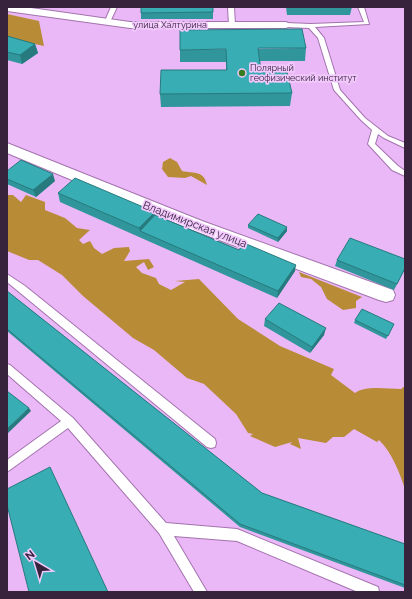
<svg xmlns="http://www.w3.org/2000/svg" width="412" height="599" font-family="Raleway,sans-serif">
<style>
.forest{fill:#b88b37}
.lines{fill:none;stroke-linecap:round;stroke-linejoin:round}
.service-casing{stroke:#a373ae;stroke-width:2}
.minor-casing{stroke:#a373ae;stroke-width:2}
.service{fill:#fff;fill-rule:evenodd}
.minor{fill:#fff;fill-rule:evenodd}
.wall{fill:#30969b}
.shaded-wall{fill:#277a7e}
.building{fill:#38aeb4;stroke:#277a7e}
.poi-dot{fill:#357c20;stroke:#f2c9fc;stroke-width:1.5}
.labels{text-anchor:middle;stroke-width:3.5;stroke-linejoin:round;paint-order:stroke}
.far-street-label{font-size:9px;fill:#37233c;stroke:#f2c9fc}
.far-poi-label{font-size:9px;fill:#37233c;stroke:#f2c9fc;text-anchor:start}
.street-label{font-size:11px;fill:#37233c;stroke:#f2c9fc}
</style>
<rect width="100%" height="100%" fill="#ebb8f7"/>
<g class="forest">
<path d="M 7,14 L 39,21 L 44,46 L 7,38 Z"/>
<path d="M 170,158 L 177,162 L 182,171 C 194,174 204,170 207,185 L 191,176 L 185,178 L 168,177 L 162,169 L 163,162 Z"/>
<path d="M 7,195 L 13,195 L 21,202 L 26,195 L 45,202 L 45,210 L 65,218 L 77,228 L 90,230 L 79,240 L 83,244 L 90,241 L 94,248 L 102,254 L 114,248 L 129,247 L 130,251 L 124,261 L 149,259 L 154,267 L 148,270 L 144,262 L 136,267 L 142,273 L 156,278 L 159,284 L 171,290 L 185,282 L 175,281 L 199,279 L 238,319 L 280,346 L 334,369 L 331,375 L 355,393 C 365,385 388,389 401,389 L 405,386 L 405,489 C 399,471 392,453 379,440 L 377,442 L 354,429 L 344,437 L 333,437 L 326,443 L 298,438 L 301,449 L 290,444 L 292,442 L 275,447 L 250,436 L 253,434 L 248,433 L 236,414 L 204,384 L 187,378 L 154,350 L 133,338 L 83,296 L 62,275 L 38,260 L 29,260 L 7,251 Z"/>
<path d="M 299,272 L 362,297 L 356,301 L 356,308 L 343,310 L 327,299 L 321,287 L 311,279 L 301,277 Z"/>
</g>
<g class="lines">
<defs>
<g id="service">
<path d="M 111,7 L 117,7 L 110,22 L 106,22 L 105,21 Z"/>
<path d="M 228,7 L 234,7 L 235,25 L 232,27 L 229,25 Z"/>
<path d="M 358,7 L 364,7 L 369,24 L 315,27 L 324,38 L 340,90 L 365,118 L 388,136 L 405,143 L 405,148 L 384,138 L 378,134 L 375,144 L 398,166 L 405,171 L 405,176 L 392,170 L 368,144 L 372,130 L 361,120 L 334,90 L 318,38 L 309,28 L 286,27 L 283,25 L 286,23 L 311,24 L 364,22 Z"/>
<path d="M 7,274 L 25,286 L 215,439 L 216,443 L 215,447 L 211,448 L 207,447 L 7,282 Z"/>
<path d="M 7,364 L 10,365 L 73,418 L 166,523 L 237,529 L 378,587 L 379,592 L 358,592 L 237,541 L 174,536 L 207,592 L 194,592 L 159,533 L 68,428 L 7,472 L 7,460 L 61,421 L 7,374 Z"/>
</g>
<g id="minor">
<path d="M 7,7 L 24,7 L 130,22 L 286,22 L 292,25 L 286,28 L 130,28 L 7,11 Z"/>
<path d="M 7,143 L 202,221 L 393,290 L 395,295 L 393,300 L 386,302 L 379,300 L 190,229 L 7,153 Z"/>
</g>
</defs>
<use href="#service" class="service-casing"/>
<use href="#minor" class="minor-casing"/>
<use href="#service" class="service"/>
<use href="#minor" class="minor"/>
</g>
<g class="wall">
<path d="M 213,7 L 213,19 L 141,19 L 141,13 Z"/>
<path d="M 286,7 L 352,7 L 350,15 L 287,15 Z"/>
<path d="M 7,36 L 35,44 L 38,53 L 22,64 L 7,60 Z"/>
<path d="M 306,48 L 305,61 L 260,61 L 261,72 L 292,93 L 290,106 L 161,107 L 160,94 L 226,70 L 226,62 L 180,62 L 180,50 Z"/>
<path d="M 7,171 L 55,181 L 36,197 L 7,184 Z"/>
<path d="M 58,193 L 155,215 L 239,250 L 295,271 L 277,298 L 60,202 Z"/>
<path d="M 248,225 L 287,231 L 278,242 L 248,228 Z"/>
<path d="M 337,260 L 405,269 L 394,290 L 335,266 Z"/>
<path d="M 7,291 L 262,493 L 405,544 L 405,588 L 240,527 L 7,331 Z"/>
<path d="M 265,319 L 324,335 L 310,353 L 264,326 Z"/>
<path d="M 355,320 L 394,324 L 386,339 L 354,323 Z"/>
</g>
<g class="shaded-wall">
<path d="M 35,44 L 38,53 L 22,64 L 20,55 Z"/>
<path d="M 53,174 L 55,181 L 36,197 L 33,190 Z"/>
<path d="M 155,212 L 156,222 L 140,231 L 139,228 Z"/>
<path d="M 287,227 L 287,231 L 278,242 L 278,238 Z"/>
<path d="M 296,265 L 295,271 L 277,298 L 278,291 Z"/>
<path d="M 326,328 L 324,335 L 310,353 L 312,347 Z"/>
<path d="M 29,408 L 31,411 L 7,434 L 7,429 Z"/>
</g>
<g class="building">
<path d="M 141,7 L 213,7 L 213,12 L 141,13 Z"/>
<path d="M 302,29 L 306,48 L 258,48 L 261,72 L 287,72 L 292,93 L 160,94 L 161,70 L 227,70 L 226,49 L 180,50 L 180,30 Z"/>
<path d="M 7,36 L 35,44 L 20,55 L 7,52 Z"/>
<path d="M 21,160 L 53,174 L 33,190 L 7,179 L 7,171 Z"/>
<path d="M 75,178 L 155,212 L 139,228 L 58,193 Z"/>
<path d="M 258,214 L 287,227 L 278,238 L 248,225 Z"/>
<path d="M 155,215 L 239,250 L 244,243 L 296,265 L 278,291 L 140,231 Z"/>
<path d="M 350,238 L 405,259 L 405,268 L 397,284 L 337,260 Z"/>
<path d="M 7,291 L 262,493 L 405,544 L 405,585 L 240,524 L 7,329 Z"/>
<path d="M 279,303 L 326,328 L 312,347 L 265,319 Z"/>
<path d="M 362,309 L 394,324 L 388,336 L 355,320 Z"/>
<path d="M 7,391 L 29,408 L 7,429 Z"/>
<path d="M 50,467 L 108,592 L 29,592 L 7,505 L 7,489 Z"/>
</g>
<circle class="poi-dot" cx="242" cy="73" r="4"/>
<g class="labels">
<g class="far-street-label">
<text x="170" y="28">улица Халтурина</text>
</g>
<g class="far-poi-label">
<text x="250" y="71">Полярный<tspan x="250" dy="10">геофизический институт</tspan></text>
</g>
<g class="street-label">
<text transform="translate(195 224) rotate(21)" y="4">Владимирская улица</text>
</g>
</g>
<rect width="412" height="599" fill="none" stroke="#37233c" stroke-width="16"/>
<g transform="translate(36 563) rotate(322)" stroke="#f2c9fc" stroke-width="3" paint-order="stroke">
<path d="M0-3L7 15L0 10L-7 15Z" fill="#37233c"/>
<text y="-6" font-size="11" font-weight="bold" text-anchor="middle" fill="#37233c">N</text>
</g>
</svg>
